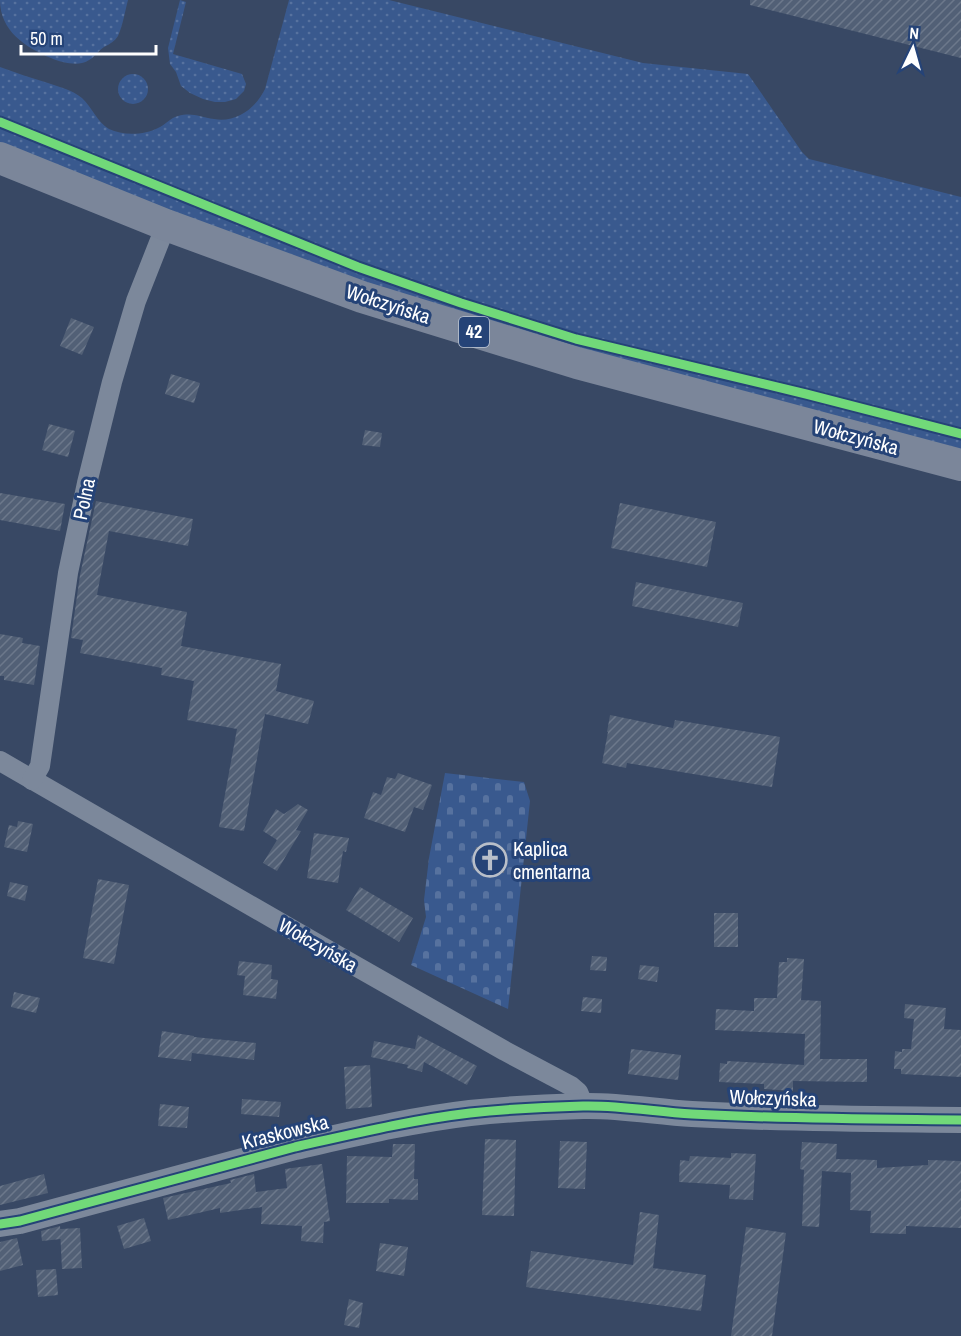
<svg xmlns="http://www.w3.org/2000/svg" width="961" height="1336" font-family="'Archivo Narrow',sans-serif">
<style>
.green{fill:url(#green-dots)}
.cemetery{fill:url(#cemetery-stones)}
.building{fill:url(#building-hatch)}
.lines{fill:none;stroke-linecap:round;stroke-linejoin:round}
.minor{stroke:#7c889b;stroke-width:20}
.tertiary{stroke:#7c889b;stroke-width:26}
.primary{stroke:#7b869a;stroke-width:32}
.cycleway-casing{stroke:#254377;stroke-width:13}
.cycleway{stroke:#71d979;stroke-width:9}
.labels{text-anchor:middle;stroke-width:6;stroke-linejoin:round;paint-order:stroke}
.shield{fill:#254377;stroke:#bec7d6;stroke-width:1.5}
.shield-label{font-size:18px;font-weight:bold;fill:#fff}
.street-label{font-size:20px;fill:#fff;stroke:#254377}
.poi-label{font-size:20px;fill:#fff;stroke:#254377;text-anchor:start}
</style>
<defs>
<pattern id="green-dots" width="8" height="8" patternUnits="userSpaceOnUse" patternTransform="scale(1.5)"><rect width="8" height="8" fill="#39598e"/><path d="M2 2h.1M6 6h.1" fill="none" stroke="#57729f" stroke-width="1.8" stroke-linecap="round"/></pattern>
<pattern id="cemetery-stones" width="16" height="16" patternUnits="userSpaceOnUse" patternTransform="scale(1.5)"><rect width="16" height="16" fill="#39598e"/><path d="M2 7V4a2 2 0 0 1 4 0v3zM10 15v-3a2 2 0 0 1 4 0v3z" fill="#57729f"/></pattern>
<pattern id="building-hatch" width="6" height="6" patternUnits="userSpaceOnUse" patternTransform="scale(1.5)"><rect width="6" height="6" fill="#526076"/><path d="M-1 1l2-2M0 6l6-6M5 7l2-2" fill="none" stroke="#6c788b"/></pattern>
</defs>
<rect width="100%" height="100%" fill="#384864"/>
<g class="green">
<path d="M 0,0 L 128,0 C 125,11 123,25 118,36 C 115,41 110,44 104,47 C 97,52 92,61 82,63 C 73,65 60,62 51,58 C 25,47 0,31 0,0 Z"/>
<path d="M 180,0 L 186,2 L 173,54 L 242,74 L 246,84 L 244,91 L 236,99 L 225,102 L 215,102 L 203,99 L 190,93 L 181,86 L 176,72 L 170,64 L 168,48 Z"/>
<path d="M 289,0 L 389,0 L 643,63 L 748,74 L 802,152 L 809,159 L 961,197 L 961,453 L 577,353 L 295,264 L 0,143 L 0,67 C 16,73 32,78 48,83 C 60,87 72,90 82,98 C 92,107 97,122 109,129 C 123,136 145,135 158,128 C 165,125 170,118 178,116 C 192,112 200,117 214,119 C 236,123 256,108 265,89 Z"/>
<circle cx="133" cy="89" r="15"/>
</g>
<path class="cemetery" d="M 445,773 L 524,782 L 530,801 L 508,1009 L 411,965 L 426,917 L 424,900 L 429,858 Z"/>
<g class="building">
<path d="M 750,0 L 961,0 L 961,58 L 750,5 Z"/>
<path d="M 71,318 L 94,327 L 82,355 L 60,346 Z"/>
<path d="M 171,374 L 200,383 L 194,403 L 165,394 Z"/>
<path d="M 49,424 L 75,431 L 68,457 L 42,450 Z"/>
<path d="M 365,430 L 382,433 L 380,447 L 362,445 Z"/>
<path d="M 0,493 L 65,504 L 60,531 L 0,520 Z"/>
<path d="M 96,501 L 193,519 L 188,546 L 109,531 L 97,595 L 187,612 L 181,646 L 281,664 L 276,691 L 314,701 L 308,724 L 265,714 L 244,831 L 219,827 L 237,729 L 187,720 L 194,681 L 161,675 L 162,668 L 80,653 L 83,640 L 71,638 L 80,575 Z"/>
<path d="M 620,503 L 716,522 L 707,567 L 611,548 Z"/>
<path d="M 636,582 L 743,603 L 738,627 L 632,606 Z"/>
<path d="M 0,634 L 23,638 L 22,643 L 40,646 L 34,685 L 4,680 L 4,676 L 0,676 Z"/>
<path d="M 610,715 L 673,728 L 675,720 L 780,737 L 772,787 L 627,763 L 626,768 L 602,763 L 608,732 L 607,732 Z"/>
<path d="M 398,773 L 432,785 L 423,810 L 414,807 L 405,832 L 364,818 L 373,792 L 381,795 L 387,777 L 395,779 Z"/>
<path d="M 298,804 L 308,810 L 296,830 L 301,831 L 277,871 L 263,863 L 277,840 L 263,831 L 276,809 L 284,814 Z"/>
<path d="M 18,821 L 33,824 L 27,852 L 4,847 L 9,825 L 17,827 Z"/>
<path d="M 314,833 L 349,838 L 346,852 L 343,851 L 338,883 L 307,878 Z"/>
<path d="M 476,847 L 506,850 L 504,873 L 473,870 Z"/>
<path d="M 98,879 L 129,885 L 114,964 L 83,958 Z"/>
<path d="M 10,882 L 28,886 L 25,901 L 7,896 Z"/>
<path d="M 360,887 L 413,918 L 399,942 L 346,910 Z"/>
<rect x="714" y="913" width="24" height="34"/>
<path d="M 592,956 L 607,957 L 606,971 L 590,970 Z"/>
<path d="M 787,958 L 804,959 L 801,1000 L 821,1001 L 820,1059 L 867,1059 L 867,1082 L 793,1081 L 793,1091 L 764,1089 L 764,1084 L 719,1082 L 720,1063 L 727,1064 L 727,1061 L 804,1065 L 805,1034 L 715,1030 L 716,1009 L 754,1011 L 754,998 L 777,998 L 779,962 L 787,962 Z"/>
<path d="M 239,961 L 272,965 L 271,979 L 278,980 L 276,999 L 243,995 L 245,976 L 237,975 Z"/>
<path d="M 640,965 L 659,967 L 657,982 L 638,979 Z"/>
<path d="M 14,992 L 40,998 L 36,1013 L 11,1007 Z"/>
<path d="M 583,997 L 602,999 L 601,1013 L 581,1011 Z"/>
<path d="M 905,1004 L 946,1008 L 944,1029 L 961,1030 L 961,1077 L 901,1074 L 901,1069 L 894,1069 L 895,1051 L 902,1052 L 902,1049 L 911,1049 L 914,1019 L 904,1018 Z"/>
<path d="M 162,1031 L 194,1036 L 194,1037 L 256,1043 L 254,1060 L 192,1053 L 191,1061 L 158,1057 Z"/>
<path d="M 418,1035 L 477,1066 L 467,1085 L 424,1062 L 422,1072 L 407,1068 L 408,1065 L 371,1057 L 374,1041 L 415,1049 Z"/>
<path d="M 631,1049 L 681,1055 L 678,1080 L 628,1074 Z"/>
<path d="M 370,1065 L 372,1107 L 346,1109 L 344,1067 Z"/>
<path d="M 242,1099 L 281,1102 L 279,1117 L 241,1114 Z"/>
<path d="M 160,1104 L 189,1107 L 187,1128 L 158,1126 Z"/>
<path d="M 485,1139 L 516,1140 L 514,1216 L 482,1215 Z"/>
<path d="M 560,1141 L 587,1142 L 585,1189 L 558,1188 Z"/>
<path d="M 802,1142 L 837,1144 L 836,1159 L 877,1160 L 877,1168 L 928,1165 L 928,1160 L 961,1161 L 961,1228 L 906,1226 L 906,1234 L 870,1233 L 871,1211 L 850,1210 L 851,1173 L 822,1171 L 819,1227 L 802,1226 L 804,1170 L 800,1169 Z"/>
<path d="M 393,1144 L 415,1144 L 414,1179 L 418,1179 L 418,1200 L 389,1199 L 389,1203 L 346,1203 L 347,1156 L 392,1157 Z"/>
<path d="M 731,1153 L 756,1154 L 753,1200 L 729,1199 L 730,1185 L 679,1182 L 680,1160 L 689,1161 L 690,1156 L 731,1158 Z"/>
<path d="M 322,1164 L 330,1221 L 324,1222 L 323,1243 L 301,1241 L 302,1226 L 261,1224 L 262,1207 L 220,1213 L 220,1208 L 168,1220 L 163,1198 L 231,1183 L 230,1180 L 254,1174 L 256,1192 L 287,1188 L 285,1169 Z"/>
<path d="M 44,1174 L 48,1193 L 0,1205 L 0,1186 Z"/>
<path d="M 640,1212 L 659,1215 L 653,1268 L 706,1275 L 701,1311 L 526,1287 L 531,1251 L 633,1265 Z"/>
<path d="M 144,1218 L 151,1241 L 124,1249 L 117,1226 Z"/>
<path d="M 60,1226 L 61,1239 L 42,1241 L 41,1231 Z"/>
<path d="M 746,1227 L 786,1233 L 772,1336 L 731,1336 Z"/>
<path d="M 80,1228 L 82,1268 L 62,1269 L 60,1229 Z"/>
<path d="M 17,1238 L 23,1265 L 0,1271 L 0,1242 Z"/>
<path d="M 380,1243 L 408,1247 L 404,1276 L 376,1271 Z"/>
<path d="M 56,1269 L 58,1295 L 38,1297 L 36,1270 Z"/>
<path d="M 349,1299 L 363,1303 L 359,1328 L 344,1325 Z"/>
</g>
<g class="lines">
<g class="minor">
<path d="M 0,761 L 338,956 L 505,1051 L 571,1086 L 578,1092 L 584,1106"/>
<path d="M 32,780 L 40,766 L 68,573 L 87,483 L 112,382 L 136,301 L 166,225"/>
</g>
<path class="tertiary" d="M 0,1224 L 20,1221 L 295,1147 C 353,1134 411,1120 470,1113 C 507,1109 546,1107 583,1106 C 620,1105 656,1112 692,1114 C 782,1119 871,1119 961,1120"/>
<path class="primary" d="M 0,158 L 166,225 L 362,297 L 577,363 L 961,465"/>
<defs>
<g id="cycleway">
<path d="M 0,122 L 358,267 L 461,303 L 576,339 L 806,394 L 961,434"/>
<path d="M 0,1224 L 20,1221 L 295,1147 C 353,1134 411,1120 470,1113 C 507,1109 546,1107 583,1106 C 620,1105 656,1112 692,1114 C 782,1119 871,1119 961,1120"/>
</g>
</defs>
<use href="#cycleway" class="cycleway-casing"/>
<use href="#cycleway" class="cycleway"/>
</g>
<defs>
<symbol id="church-ring" viewBox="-11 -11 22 22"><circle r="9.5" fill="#254377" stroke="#b9bfc9" stroke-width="1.5"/><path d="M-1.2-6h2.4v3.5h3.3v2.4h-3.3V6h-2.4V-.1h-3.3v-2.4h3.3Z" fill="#b9bfc9"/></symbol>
</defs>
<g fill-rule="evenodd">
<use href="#church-ring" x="471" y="841" width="38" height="38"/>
</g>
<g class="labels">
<rect class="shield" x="459" y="317" width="30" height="30" rx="4.5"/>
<g class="shield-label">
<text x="474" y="338">42</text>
</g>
<g class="street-label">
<text transform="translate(388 304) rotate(18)" y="7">Wołczyńska</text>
<text transform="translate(856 437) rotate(15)" y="7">Wołczyńska</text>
<text transform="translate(84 499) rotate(-78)" y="7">Polna</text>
<text transform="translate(318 945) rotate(30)" y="7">Wołczyńska</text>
<text transform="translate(773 1098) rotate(2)" y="7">Wołczyńska</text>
<text transform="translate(285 1132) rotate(-14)" y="7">Kraskowska</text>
</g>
<g class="poi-label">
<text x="513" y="856">Kaplica<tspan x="513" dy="23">cmentarna</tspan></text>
</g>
</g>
<g transform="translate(913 48) rotate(5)" stroke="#254377" stroke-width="4.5" paint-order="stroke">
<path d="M0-4.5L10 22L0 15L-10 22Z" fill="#ffffff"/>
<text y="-9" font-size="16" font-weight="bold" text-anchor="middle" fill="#ffffff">N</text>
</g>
<path d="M21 45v9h135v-9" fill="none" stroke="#ffffff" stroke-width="3"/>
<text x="30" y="45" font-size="18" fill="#ffffff" stroke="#254377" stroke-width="4.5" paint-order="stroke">50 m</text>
</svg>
